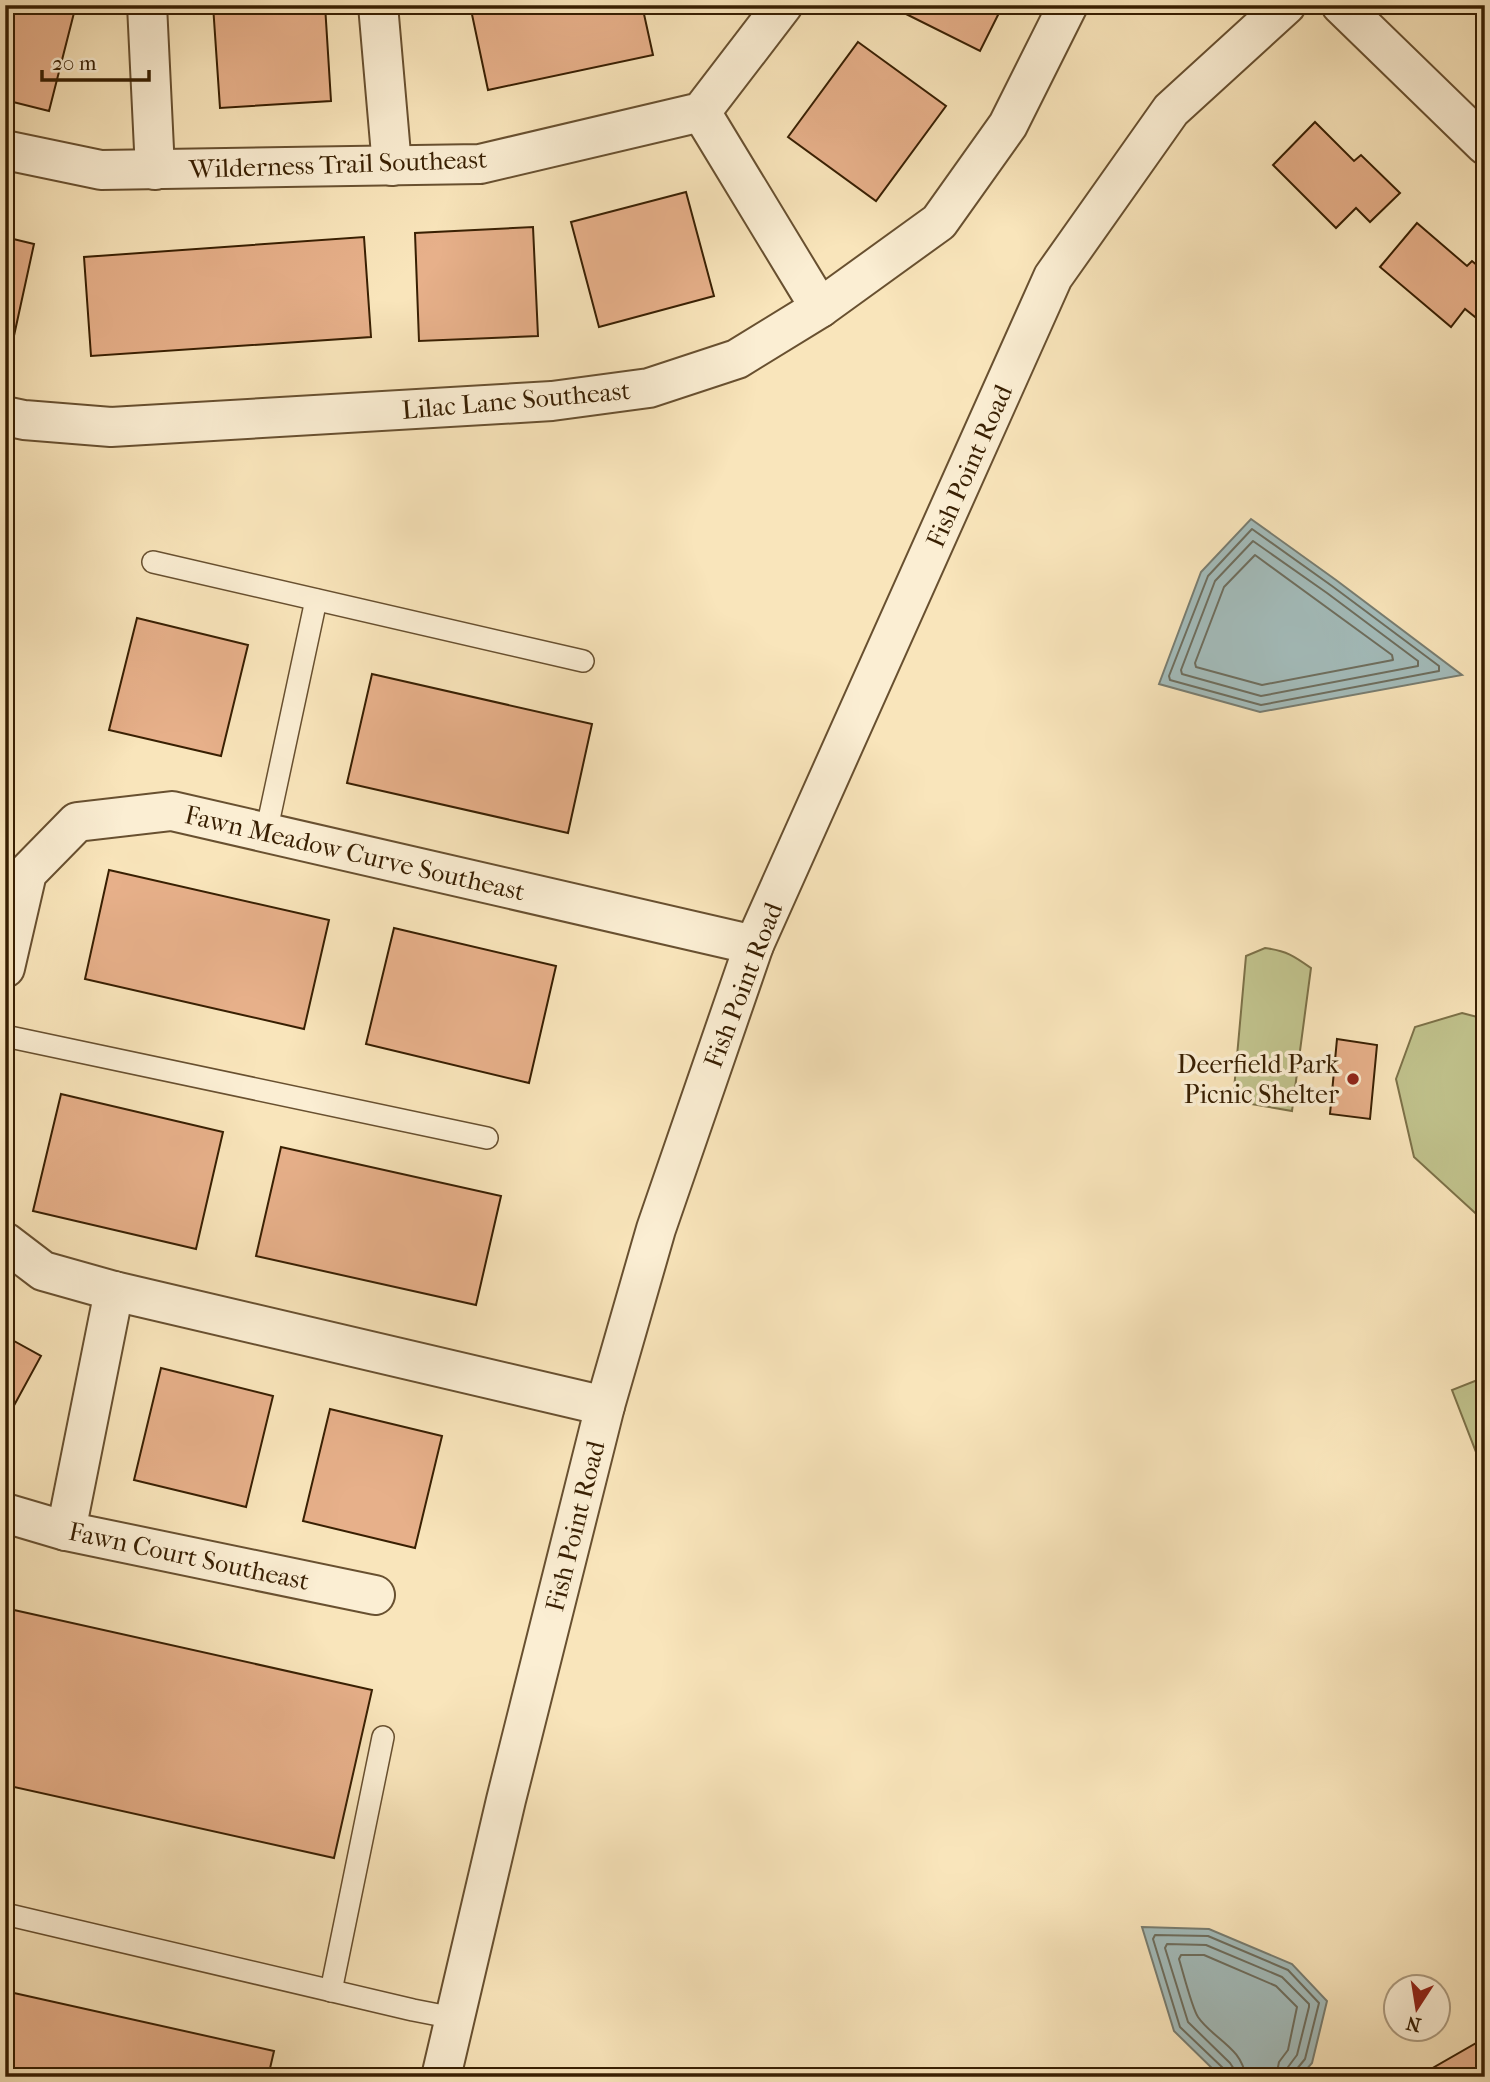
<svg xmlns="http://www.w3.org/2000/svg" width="1490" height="2082" font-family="'IM FELL French Canon',serif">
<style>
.green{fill:#c1c38d;stroke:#7c7148;stroke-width:2}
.water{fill:#a3bcbb;stroke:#787d71;stroke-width:2}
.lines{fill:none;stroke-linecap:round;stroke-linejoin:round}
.shore{stroke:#6e6e5e;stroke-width:2}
.building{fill:#e7b08a;stroke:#381f02;stroke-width:2}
.lane-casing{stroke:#685030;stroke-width:24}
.street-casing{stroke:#685030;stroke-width:42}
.lane{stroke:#fbeed3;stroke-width:21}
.street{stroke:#fbeed3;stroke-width:38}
.poi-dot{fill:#8f2418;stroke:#fbeed3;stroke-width:2.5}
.labels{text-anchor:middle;stroke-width:7;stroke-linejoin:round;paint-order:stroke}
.street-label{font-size:26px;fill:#381f02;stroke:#fbeed3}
.poi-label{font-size:26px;fill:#381f02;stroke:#fbeed3;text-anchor:end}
</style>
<rect width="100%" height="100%" fill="#f9e5bb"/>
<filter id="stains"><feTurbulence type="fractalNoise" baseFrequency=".00286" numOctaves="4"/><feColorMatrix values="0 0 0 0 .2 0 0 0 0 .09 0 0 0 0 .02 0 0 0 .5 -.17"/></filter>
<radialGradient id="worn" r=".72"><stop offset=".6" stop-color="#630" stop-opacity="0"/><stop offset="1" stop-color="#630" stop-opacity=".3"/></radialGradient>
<g class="green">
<path d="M 1265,948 C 1287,951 1294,956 1311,968 L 1292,1111 L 1233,1101 L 1246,956 Z"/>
<path d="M 1462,1013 L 1485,1019 L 1485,1222 L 1414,1157 L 1396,1079 L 1415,1027 Z"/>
<path d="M 1485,1377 L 1485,1458 L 1476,1452 L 1452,1390 Z"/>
</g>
<g class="water">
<path d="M 1251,519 L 1336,580 L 1462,675 L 1260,712 L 1159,684 L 1201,572 Z"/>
<path d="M 1142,1927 L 1209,1929 L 1292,1964 L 1327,2001 L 1312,2063 L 1300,2077 L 1221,2077 L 1174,2031 Z"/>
</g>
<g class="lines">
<g class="shore">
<path d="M 1252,529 L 1332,586 L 1439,666 L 1439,671 L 1261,705 L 1170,680 L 1169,676 L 1208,576 Z"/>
<path d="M 1253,541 L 1327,593 L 1418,661 L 1418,666 L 1261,696 L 1182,674 L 1181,670 L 1215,581 Z"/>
<path d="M 1255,555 L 1392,655 L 1393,660 L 1262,685 L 1196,667 L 1195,663 L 1224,587 Z"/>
<path d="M 1226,2077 L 1224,2069 L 1180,2027 L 1153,1939 L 1155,1935 L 1208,1936 L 1288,1970 L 1319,2003 L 1305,2059 L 1296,2070 L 1295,2077"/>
<path d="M 1234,2077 L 1234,2069 L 1230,2063 L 1188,2022 L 1165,1948 L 1167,1944 L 1206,1945 L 1282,1977 L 1309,2004 L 1309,2007 L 1297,2055 L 1288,2067 L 1286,2077"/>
<path d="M 1245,2077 C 1244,2049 1212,2038 1198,2017 C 1192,2008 1183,1972 1179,1959 L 1181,1955 L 1204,1955 L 1276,1986 L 1297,2007 L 1288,2050 L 1279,2062 L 1276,2077"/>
</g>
</g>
<g class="building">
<path d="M 5,5 L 76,5 L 49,111 L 5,100 Z"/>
<path d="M 213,5 L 325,5 L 331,101 L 220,108 Z"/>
<path d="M 470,5 L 642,5 L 653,55 L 488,90 Z"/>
<path d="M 888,5 L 1003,5 L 980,51 Z"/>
<path d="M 858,42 L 946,106 L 876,201 L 788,137 Z"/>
<path d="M 1315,122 L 1354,161 L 1361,155 L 1400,193 L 1370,222 L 1356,208 L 1336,228 L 1273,165 Z"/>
<path d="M 686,192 L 714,296 L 599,327 L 571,222 Z"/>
<path d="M 1417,223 L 1467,266 L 1472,261 L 1485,272 L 1485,325 L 1465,309 L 1451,327 L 1380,267 Z"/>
<path d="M 533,227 L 538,336 L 419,341 L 415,233 Z"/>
<path d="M 5,237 L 34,244 L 10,354 L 5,353 Z"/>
<path d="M 364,237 L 371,337 L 91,356 L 84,257 Z"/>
<path d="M 137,618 L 248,645 L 221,756 L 109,730 Z"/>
<path d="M 372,674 L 592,724 L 568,833 L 347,783 Z"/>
<path d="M 109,870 L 329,920 L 304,1029 L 85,979 Z"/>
<path d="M 394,928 L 556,966 L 529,1083 L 366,1044 Z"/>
<path d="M 1337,1039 L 1377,1045 L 1370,1119 L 1330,1114 Z"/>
<path d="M 61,1094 L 223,1132 L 196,1249 L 33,1211 Z"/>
<path d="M 281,1147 L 501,1196 L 476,1305 L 256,1256 Z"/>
<path d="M 5,1336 L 41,1356 L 5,1422 Z"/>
<path d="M 161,1368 L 273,1396 L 246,1507 L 134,1480 Z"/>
<path d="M 330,1409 L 442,1436 L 415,1548 L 303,1521 Z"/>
<path d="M 5,1608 L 372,1690 L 334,1858 L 5,1785 Z"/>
<path d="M 5,1991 L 274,2051 L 268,2077 L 5,2077 Z"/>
<path d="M 1485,2038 L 1485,2077 L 1417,2077 Z"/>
</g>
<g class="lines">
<defs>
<g id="lane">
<path d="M 153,562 L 583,661"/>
<path d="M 266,833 L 316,600"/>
<path d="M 5,1036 L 487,1138"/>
<path d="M 5,1914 L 413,2010 L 454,2018"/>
<path d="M 331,1991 L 383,1737"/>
</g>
<g id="street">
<path d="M 147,5 L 155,170"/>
<path d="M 378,5 L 392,166"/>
<path d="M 1341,5 L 1485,145"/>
<path d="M 701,112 L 820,308"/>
<path d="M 5,150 L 101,170 L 480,164 L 701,112 L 783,5"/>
<path d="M 5,416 L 24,420 L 111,427 L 552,401 L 649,388 L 737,359 L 820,308 L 939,222 L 1008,125 L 1068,5"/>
<path d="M 5,968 L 27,873 L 77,822 L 172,811 L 754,945"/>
<path d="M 5,1242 L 43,1271 L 114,1291 L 605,1406"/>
<path d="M 5,1513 L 66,1531 L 375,1595"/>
<path d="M 66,1531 L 114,1291"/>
<path d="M 441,2077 L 506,1800 L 605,1406 L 656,1229 L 754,945 L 1053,277 L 1171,110 L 1286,5"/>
</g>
</defs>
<use href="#lane" class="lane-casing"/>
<use href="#street" class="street-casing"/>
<use href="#lane" class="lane"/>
<use href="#street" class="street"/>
</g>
<circle class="poi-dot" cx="1353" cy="1079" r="7"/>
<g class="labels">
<g class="street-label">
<text transform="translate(338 164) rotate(-2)" y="9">Wilderness Trail Southeast</text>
<text transform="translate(516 400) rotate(-5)" y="9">Lilac Lane Southeast</text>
<text transform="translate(969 466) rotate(-66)" y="9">Fish Point Road</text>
<text transform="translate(355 853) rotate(13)" y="9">Fawn Meadow Curve Southeast</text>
<text transform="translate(743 985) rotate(-69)" y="9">Fish Point Road</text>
<text transform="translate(575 1526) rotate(-76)" y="9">Fish Point Road</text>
<text transform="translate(189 1556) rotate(12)" y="9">Fawn Court Southeast</text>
</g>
<g class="poi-label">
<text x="1339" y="1073">Deerfield Park<tspan x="1339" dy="30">Picnic Shelter</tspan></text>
</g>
</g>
<rect width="1490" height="2082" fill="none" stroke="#f9e5bb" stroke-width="28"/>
<rect x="7" y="7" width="1476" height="2068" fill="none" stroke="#381f02" stroke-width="3.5"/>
<rect x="14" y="14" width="1462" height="2054" fill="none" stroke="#381f02" stroke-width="2"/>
<g transform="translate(1417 2008) rotate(192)"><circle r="33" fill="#fbeed3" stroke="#ad9b7f" stroke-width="2"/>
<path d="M0-5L12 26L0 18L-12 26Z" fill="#8f2418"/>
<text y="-10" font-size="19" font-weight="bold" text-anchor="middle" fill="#381f02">N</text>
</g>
<path d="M42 70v10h107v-10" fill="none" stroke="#381f02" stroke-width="3.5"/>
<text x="52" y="70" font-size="21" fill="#381f02" stroke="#fbeed3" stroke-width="5" paint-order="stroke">20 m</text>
<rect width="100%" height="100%" filter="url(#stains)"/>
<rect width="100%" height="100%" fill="url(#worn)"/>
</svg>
